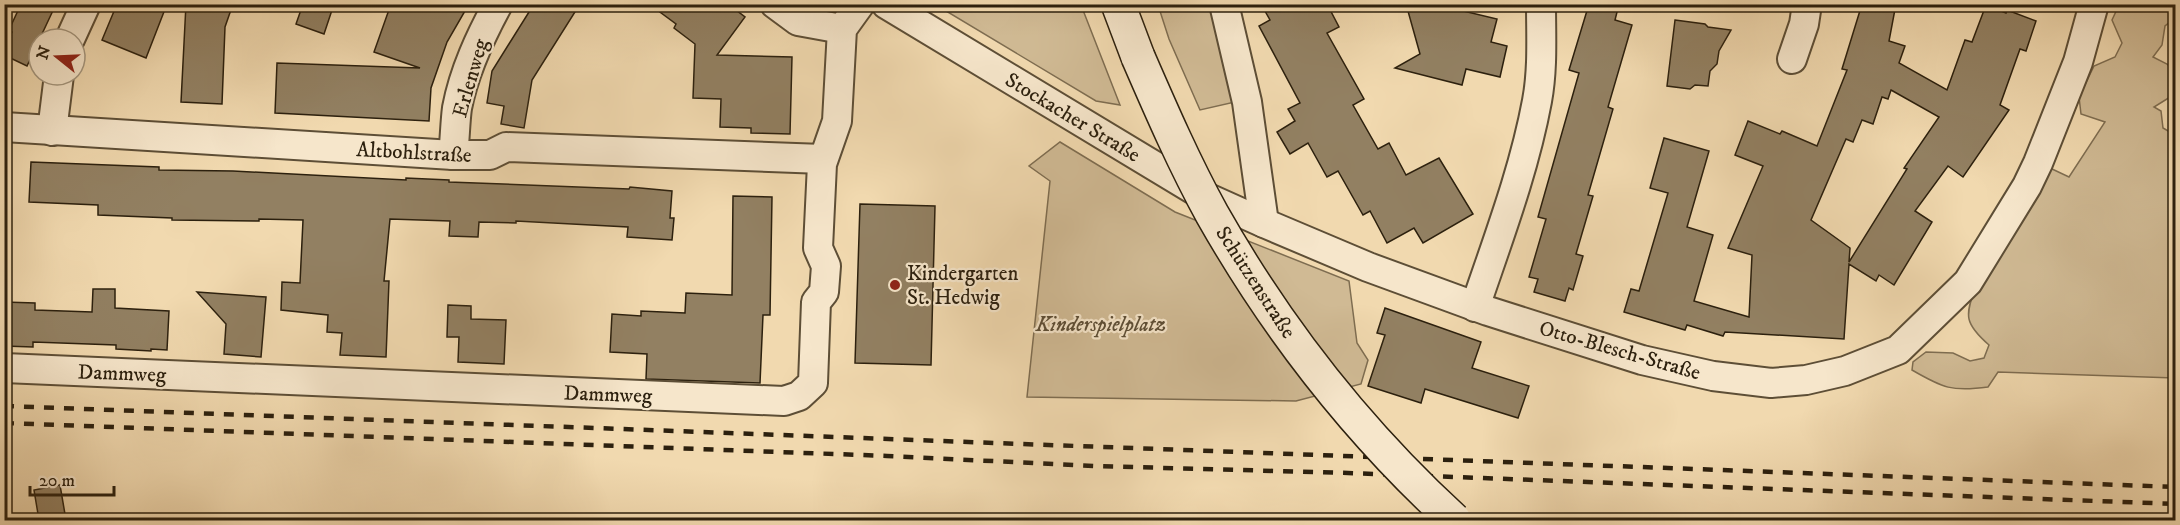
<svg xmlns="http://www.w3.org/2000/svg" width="2180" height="525" font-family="'IM FELL DW Pica',serif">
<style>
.green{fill:#d0ba94;stroke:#7e6d51;stroke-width:1.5}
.building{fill:#928062;stroke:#2c200e;stroke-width:1.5;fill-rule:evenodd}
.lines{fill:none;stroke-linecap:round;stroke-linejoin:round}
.minor-casing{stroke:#5d4e36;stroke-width:32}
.secondary-casing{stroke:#2c200e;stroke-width:36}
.minor{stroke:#f6e6cb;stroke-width:28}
.secondary{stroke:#f6e6cb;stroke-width:33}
.rail{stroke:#2c200e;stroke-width:4.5;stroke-dasharray:10 10;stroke-linecap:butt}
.secondary-bridge-casing{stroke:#2c200e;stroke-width:36;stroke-linecap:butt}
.secondary-bridge{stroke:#f6e6cb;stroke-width:33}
.poi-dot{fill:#8f2418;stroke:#f6e6cb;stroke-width:2}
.labels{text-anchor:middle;stroke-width:4.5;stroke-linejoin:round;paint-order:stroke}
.street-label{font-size:21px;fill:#2c200e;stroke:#f6e6cb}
.poi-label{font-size:21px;fill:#2c200e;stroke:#f6e6cb;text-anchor:start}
.park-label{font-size:21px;font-style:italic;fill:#5d4e36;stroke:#f6e6cb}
</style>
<rect width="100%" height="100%" fill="#f1d9af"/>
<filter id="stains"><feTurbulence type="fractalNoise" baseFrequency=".00333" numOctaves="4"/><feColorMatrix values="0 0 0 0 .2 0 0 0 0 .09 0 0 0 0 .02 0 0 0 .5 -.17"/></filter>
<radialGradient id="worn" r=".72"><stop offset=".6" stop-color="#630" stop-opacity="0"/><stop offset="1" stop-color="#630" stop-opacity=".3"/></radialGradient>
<g class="green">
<path d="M 936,5 L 1081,5 L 1120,105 L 1096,101 Z"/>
<path d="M 1158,5 L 1212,5 L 1235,102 L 1200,110 L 1169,39 Z"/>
<path d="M 2119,5 L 2175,5 L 2175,18 L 2165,26 L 2162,45 L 2153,57 L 2167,64 L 2175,72 L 2175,94 L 2154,107 L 2161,111 L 2163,128 L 2175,135 L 2175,378 L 1998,372 L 1988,387 C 1952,392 1943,388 1912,370 L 1913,362 L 1926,352 L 1953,353 L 1970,361 L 1984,358 L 1989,345 C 1965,324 1964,316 1976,287 L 2050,168 L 2069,177 L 2105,122 L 2081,114 L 2079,97 L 2094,66 L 2115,57 L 2122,43 L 2112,20 Z"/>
<path d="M 1060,142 L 1175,212 L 1349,281 L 1357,343 L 1368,360 L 1361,384 L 1296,401 L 1027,397 L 1050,181 L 1029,166 Z"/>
</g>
<g class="building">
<path d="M 21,4 L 56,4 L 27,66 L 4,55 L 4,49 L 12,32 L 9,30 Z"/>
<path d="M 117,4 L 167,4 L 146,58 L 102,40 Z"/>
<path d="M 186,4 L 233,4 L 225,27 L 222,104 L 181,102 Z"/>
<path d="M 303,4 L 334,4 L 324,34 L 296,24 Z"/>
<path d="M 391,4 L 469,4 L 447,42 L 431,88 L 429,121 L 275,113 L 277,63 L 420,68 L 374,52 Z"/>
<path d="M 534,4 L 580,4 L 532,80 L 524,128 L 501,124 L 504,106 L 487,103 L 492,71 Z"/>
<path d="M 649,4 L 728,4 L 745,17 L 717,55 L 792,57 L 790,134 L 751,133 L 751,128 L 720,127 L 721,99 L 693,98 L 695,44 L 674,28 L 676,24 Z"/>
<path d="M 1261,4 L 1327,4 L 1339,27 L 1327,33 L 1364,99 L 1353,105 L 1378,149 L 1389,143 L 1406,175 L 1439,158 L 1473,214 L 1423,243 L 1414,228 L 1387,243 L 1370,211 L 1363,215 L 1338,171 L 1327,177 L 1308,143 L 1290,154 L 1277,132 L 1295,121 L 1288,109 L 1300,103 L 1259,26 L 1270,20 Z"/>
<path d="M 1406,4 L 1434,4 L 1497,19 L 1491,42 L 1507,46 L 1500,77 L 1466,69 L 1462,85 L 1395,68 L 1420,54 Z"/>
<path d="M 1589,4 L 1619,4 L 1615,20 L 1632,25 L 1608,107 L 1613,109 L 1588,195 L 1593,196 L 1576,254 L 1583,256 L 1573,290 L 1569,288 L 1565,301 L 1534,292 L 1538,279 L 1529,277 L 1546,219 L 1538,217 L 1579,73 L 1569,70 Z"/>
<path d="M 1862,4 L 1896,4 L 1889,41 L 1905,46 L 1899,63 L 1947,90 L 1965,40 L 1972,42 L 1986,5 L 2006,13 L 2007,10 L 2036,21 L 2026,51 L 2020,49 L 2000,105 L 2009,110 L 1963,177 L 1948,166 L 1915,211 L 1932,222 L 1894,285 L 1879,275 L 1876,281 L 1849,264 L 1844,339 L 1725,332 L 1723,336 L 1687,325 L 1685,330 L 1624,312 L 1631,289 L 1639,291 L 1668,193 L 1650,188 L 1664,138 L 1709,151 L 1687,227 L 1713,235 L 1694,301 L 1749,317 L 1752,255 L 1728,248 L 1763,166 L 1735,155 L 1748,121 L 1780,134 L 1782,131 L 1817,146 L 1847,70 L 1842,69 ZM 1891,90 L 1939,117 L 1904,168 L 1907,169 L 1849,262 L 1850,248 L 1811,220 L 1846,139 L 1853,142 L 1862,120 L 1873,124 L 1882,97 L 1888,99 Z"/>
<path d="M 1675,20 L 1705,24 L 1708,27 L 1731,30 L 1719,51 L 1717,64 L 1710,71 L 1708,86 L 1695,85 L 1690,89 L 1667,86 Z"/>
<path d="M 31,162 L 159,167 L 159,170 L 233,171 L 406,180 L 406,178 L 449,180 L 449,182 L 629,189 L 630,187 L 672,191 L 670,218 L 674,218 L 672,240 L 627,237 L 628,227 L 516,221 L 516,223 L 479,222 L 478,237 L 449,236 L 450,221 L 390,219 L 384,281 L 389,281 L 386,357 L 340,355 L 342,333 L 327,332 L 328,315 L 281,310 L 282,282 L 300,283 L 303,220 L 259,219 L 259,221 L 172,220 L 172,218 L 98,215 L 98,205 L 29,202 Z"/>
<path d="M 733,196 L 772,197 L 770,315 L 763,315 L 760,383 L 646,379 L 647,354 L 610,352 L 612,314 L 641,316 L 641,311 L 685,313 L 686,293 L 732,295 Z"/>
<path d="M 860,204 L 935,206 L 931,365 L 855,363 Z"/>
<path d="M 93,289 L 115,289 L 115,308 L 169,311 L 167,350 L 151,349 L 151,351 L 116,349 L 116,345 L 33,342 L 33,347 L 4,346 L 4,302 L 35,303 L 35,310 L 92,312 Z"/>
<path d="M 197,292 L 266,297 L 261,357 L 224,354 L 226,324 Z"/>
<path d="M 448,305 L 471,306 L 471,319 L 506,320 L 504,364 L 458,362 L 459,337 L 447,337 Z"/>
<path d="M 1385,308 L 1481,342 L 1472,368 L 1529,386 L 1518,418 L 1425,389 L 1421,403 L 1368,386 L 1385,335 L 1377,333 Z"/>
<path d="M 60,485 L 66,520 L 39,520 L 34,490 Z"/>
</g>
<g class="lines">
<defs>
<g id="minor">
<path d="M 775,4 L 798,21 L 842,29"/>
<path d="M 886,4 L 1206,197 L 1264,223 L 1368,267 L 1488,311 L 1642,360 L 1713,376 L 1771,383 L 1806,380 L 1845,371 L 1898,350 L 1968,282 L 2027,186 L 2038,163 L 2078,62 L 2094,4"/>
<path d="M 1224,4 L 1247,102 L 1264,223"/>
<path d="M 70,39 L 86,4"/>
<path d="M 1792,59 L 1804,24 L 1807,4"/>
<path d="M 4,127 L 453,155 L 490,155 L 506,147 L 823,159"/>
<path d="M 52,131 L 59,75"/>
<path d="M 453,155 C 455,139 455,123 457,108 C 464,71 480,37 498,4"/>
<path d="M 1475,307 C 1498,239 1524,171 1537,101 C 1543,69 1541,36 1541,4"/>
<path d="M 4,368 L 784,401 L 799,396 L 813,383 L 816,302 L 824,292 L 826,266 L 818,248 L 822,164 L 837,121 L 842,29 L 860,4"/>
</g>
<path id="secondary" d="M 1118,4 L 1138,57"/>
</defs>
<use href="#minor" class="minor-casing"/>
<use href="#secondary" class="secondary-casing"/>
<use href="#minor" class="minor"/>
<use href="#secondary" class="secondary"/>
<g class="rail">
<path d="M 4,406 L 2176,487"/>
<path d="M 4,423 L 887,456 L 1095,466 L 1348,473 L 2176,504"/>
</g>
<defs>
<path id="secondary-bridge" d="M 1138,57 C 1161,110 1184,163 1212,214 C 1276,327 1358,432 1454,520"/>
</defs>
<use href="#secondary-bridge" class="secondary-bridge-casing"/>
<use href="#secondary-bridge" class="secondary-bridge"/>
</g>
<circle class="poi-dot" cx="895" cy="285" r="6"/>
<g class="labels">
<g class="street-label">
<text transform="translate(470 78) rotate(-74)" y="7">Erlenweg</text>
<text transform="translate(1073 117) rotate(31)" y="7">Stockacher Straße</text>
<text transform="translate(414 152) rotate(3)" y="7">Altbohlstraße</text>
<text transform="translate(1256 282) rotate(57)" y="7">Schützenstraße</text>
<text transform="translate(1620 350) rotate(16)" y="7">Otto-Blesch-Straße</text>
<text transform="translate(122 373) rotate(2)" y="7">Dammweg</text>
<text transform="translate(608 394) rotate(2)" y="7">Dammweg</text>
</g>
<g class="poi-label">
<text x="907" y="280">Kindergarten<tspan x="907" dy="24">St. Hedwig</tspan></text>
</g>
<g class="park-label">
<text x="1101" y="331">Kinderspielplatz</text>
</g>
</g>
<rect width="2180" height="525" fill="none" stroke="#f1d9af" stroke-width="24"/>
<rect x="6" y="6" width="2168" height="513" fill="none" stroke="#2c200e" stroke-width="3"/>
<rect x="12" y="12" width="2156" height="501" fill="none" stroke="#2c200e" stroke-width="1.5"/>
<g transform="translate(57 57) rotate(288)"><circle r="28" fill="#f6e6cb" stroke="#a5977f" stroke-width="1.5"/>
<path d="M0-4.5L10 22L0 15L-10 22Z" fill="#8f2418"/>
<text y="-9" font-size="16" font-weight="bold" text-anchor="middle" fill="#2c200e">N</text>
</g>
<path d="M30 486v9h84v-9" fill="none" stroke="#2c200e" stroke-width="3"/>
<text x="39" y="486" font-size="18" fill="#2c200e" stroke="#f6e6cb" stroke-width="4.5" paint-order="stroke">20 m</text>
<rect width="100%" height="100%" filter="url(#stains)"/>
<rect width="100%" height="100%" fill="url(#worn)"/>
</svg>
